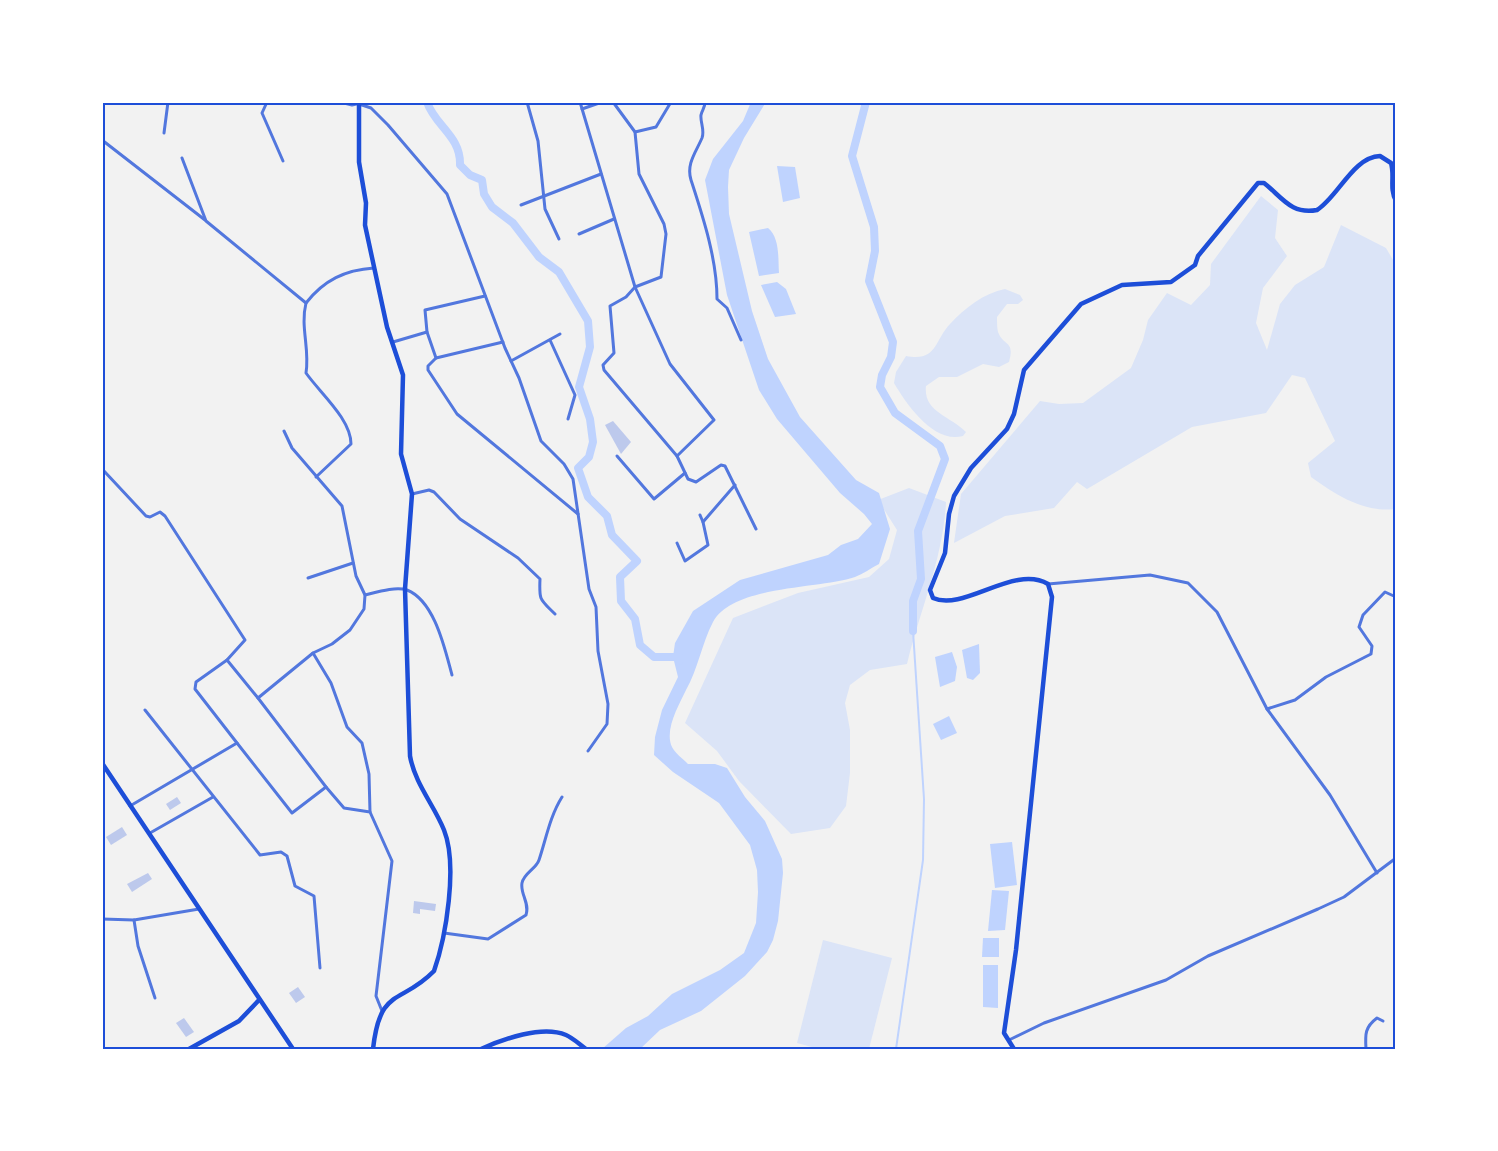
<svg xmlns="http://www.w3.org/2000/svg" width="1498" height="1151" font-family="Signika,sans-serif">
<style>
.green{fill:#dbe4f7}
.water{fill:#bfd3fe}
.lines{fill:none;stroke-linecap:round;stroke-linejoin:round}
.stream{stroke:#bfd3fe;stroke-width:2}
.canal{stroke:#bfd3fe;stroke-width:8}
.building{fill:#bdc9ec}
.minor{stroke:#5277de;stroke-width:3}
.secondary{stroke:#1d4ed8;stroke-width:4.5}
.primary{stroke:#1d4ed8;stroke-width:4.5}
.trunk{stroke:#1d4ed8;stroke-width:4.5}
.neatline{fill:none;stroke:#1d4ed8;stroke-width:2}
</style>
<rect width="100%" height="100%" fill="#f2f2f2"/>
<g class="green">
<path d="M 1261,196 L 1278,210 L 1275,238 L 1287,256 L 1263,288 L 1256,323 L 1267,350 L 1280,304 L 1295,285 L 1324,267 L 1341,225 L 1386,248 L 1396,265 L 1396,509 C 1364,513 1336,495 1311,477 L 1308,463 L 1335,441 L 1305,378 L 1292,375 L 1266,413 L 1192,427 L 1087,489 L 1077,482 L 1054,508 L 1005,516 L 954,543 L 961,494 L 1040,401 L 1059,404 L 1083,403 L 1131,368 L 1143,340 L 1148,320 L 1167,293 L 1191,305 L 1210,285 L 1211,264 Z"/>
<path d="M 1005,289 L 1020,295 L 1023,300 L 1018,304 L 1007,304 L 997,317 C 997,322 997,328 998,332 C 1004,347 1015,340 1009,362 L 999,367 L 983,364 L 957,377 L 939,377 L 926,386 C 923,412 950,416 966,432 L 963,436 C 934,444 907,405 894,383 L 896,372 L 906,356 C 937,362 934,341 950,324 C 965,308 984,293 1005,289 Z"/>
<path d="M 909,488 L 946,502 C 943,559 920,610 907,664 L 870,670 L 850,685 L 845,703 L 850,730 L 850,773 L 846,806 L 830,828 L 791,834 L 739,781 L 717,751 L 685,723 L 733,618 L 798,593 L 869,577 L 889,559 L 897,530 L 878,500 Z"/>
<path d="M 823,940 L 892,958 L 869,1049 L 819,1049 L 797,1043 Z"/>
</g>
<g class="water">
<path d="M 751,102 L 766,102 L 744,138 L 729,170 L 728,187 L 729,214 L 752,311 L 768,359 L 800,417 L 856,480 L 879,493 L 890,529 L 879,564 C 871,568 863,574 855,577 C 820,589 733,585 713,622 C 702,643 698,669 686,690 C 679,705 664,730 672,747 C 675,753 683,759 688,764 L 715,764 L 727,768 L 745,797 L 765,821 L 782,859 L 783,873 L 778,921 L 773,940 L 767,952 L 745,976 L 701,1011 L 660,1030 L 640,1049 L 602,1049 L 626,1028 L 648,1016 L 672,994 L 720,970 L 744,953 L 756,923 L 758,892 L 757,870 L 750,845 L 719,803 L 673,772 L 654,755 L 655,737 L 662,710 L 678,677 L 673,657 L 675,643 L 693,611 L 740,580 L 828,555 L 841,545 L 858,539 L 872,524 L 864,514 L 840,493 L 777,419 L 759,390 L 727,295 L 705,180 L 713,159 L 743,121 Z"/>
<path d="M 777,166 L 795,167 L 800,198 L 783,202 Z"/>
<path d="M 768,228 C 780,238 778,258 779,273 L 759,276 L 749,232 Z"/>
<path d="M 777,282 L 786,289 L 796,314 L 775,317 L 761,285 Z"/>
<path d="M 979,644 L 980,673 L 973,680 L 967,678 L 962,650 Z"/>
<path d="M 952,652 L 957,667 L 955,681 L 940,687 L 935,657 Z"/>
<path d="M 949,716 L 957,733 L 941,740 L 933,724 Z"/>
<path d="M 1012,842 L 1017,885 L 995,888 L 990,844 Z"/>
<path d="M 992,890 L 1009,891 L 1005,930 L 988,931 Z"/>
<path d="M 983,938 L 999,938 L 999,957 L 982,957 Z"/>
<path d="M 983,965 L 998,965 L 998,1008 L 983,1007 Z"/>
</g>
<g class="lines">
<path class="stream" d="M 896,1049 L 923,860 L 924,799 L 913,631"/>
<g class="canal">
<path d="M 427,102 C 435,126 461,136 460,165 L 470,175 L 482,180 L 484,194 L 492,207 L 513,223 L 539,257 L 559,272 L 588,321 L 590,347 L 579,387 L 590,419 L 593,442 L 589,457 L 578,468 L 588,497 L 607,516 L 612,535 L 637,561 L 620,577 L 621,601 L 635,619 L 640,645 L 654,657 L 679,657 L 679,661"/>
<path d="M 866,102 L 852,156 L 874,227 L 875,251 L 869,281 L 893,342 L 891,357 L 882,375 L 880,387 L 895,413 L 940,446 L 945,459 L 918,531 L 921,579 L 913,601 L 913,631"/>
</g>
</g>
<g class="building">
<path d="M 613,421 L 631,442 L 621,454 L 605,425 Z"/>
<path d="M 177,797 L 181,803 L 170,810 L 166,804 Z"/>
<path d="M 122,827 L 127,835 L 111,845 L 106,837 Z"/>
<path d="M 148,873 L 152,879 L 132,892 L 127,884 Z"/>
<path d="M 414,901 L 436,904 L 435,911 L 420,909 L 420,914 L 413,913 Z"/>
<path d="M 298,987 L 305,997 L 296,1003 L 289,993 Z"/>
<path d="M 184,1018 L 194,1032 L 186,1037 L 176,1023 Z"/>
</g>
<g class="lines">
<g class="minor">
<path d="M 267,102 L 262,113 L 283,161"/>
<path d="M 340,102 L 352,105 L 365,102"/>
<path d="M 527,102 L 538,141 L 545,209 L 559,239"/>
<path d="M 580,102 L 635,287 L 670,364 L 714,420 L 677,456"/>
<path d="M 613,102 L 635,132 L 639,174 L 664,224 L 666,234 L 661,277 L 635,287 L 626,297 L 610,306 L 614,353 L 603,365 L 604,370 L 677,456 L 688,479 L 696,482 L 721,465 L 725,466 L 756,529"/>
<path d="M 705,102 C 705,108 702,110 701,115 C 700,122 705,130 702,138 C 696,152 686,164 691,180 C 703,217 717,259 717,299 L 727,308 L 741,340"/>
<path d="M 359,104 L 371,108 L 388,125 L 447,194 L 505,348 L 519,378 L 541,441 L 564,464 L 573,479 L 589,589 L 596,607 L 598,651 L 608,704 L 607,724 L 588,751"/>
<path d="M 582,109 L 602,102"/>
<path d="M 635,132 L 656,127 L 671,102"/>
<path d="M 164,133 L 168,102"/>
<path d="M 102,140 L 205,220"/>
<path d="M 182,158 L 206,221 L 306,303 C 324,280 345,270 374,268"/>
<path d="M 521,205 L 601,174"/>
<path d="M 579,234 L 614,219"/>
<path d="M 485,296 L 425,310 L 427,332 L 436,358 L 428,366 L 428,370 L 457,414 L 578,514"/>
<path d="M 306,303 C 300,327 310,349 306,373 C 320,393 351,419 351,444 L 316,477"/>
<path d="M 550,340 L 575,395 L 568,419"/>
<path d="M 393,342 L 427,332"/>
<path d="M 436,358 L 503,342"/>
<path d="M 511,361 L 560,334"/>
<path d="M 617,456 L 654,499 L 685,473"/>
<path d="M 104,471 L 146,516 L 150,517 L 160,512 L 165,516 L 245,640 L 227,660"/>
<path d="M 412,494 L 429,490 L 434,492 L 460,519 L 518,558 L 540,579 C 539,601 540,599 555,614"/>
<path d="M 700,515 L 703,522"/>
<path d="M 677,543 L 685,561 L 708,545 L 703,522 L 735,485"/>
<path d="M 308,578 L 353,563"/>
<path d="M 1048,584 L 1150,575 L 1188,583 L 1217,612 L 1267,709 L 1330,795 L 1377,873"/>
<path d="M 365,595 C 377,592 396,586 407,590 C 435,601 445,650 452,675"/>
<path d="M 313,653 L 331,683 L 347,727 L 362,743 L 369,774 L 370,812"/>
<path d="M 1267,709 L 1295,700 L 1326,677 L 1371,654 L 1372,646 L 1359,627 L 1363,615 L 1385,592 L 1396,597"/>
<path d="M 145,710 L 260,855 L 281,852 L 287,856 L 295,886 L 314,896 L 320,968"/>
<path d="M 237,743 L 292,813 L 326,787 L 258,698"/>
<path d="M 326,787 L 344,808 L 370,812 L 392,861 L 376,996 L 382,1011"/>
<path d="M 130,806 L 237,743 L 195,689 L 196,682 L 227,660 L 258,698 L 313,653 L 332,644 L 350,630 L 364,609 L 365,595 L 356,576 L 342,506 L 292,448 L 284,431"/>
<path d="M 150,833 L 213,797"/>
<path d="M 102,919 L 134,920 L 199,909"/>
<path d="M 134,920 L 138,946 L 155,998"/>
<path d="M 444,933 L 488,939 L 526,915 C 530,903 520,894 522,883 C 524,873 536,869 539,860 C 546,839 550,816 562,797"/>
<path d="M 1009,1040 L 1044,1023 L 1166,980 L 1208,956 L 1318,909 L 1344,897 L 1396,858"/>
<path d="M 1366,1049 C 1365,1034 1365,1027 1377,1018 L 1383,1021"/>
</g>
<g class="secondary">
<path d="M 359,102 L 359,162 L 366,203 L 365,225 L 387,327 L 403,375 L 401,454 L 412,494 L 405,589 L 410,756 C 415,784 434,805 444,830 C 458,865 446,937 434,971 C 401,1005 380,986 373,1049"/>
<path d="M 1014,1049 L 1004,1033 L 1016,950 L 1052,597 L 1048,584 C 1014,564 964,612 933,598 L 930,590 L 945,553 L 949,514 L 954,496 L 971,468 L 1007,429 L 1014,414 L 1024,370 L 1081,304 L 1122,285 L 1171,282 L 1195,265 L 1198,256 L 1258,183 L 1264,183 C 1282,197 1291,215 1317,210 C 1338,197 1353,157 1380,156 L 1391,163 C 1395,176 1389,188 1396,201"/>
</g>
<path class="primary" d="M 189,1049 L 239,1021 L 259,1000"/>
<g class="trunk">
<path d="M 102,763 L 293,1049"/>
<path d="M 481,1049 C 503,1039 542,1025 566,1035 C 573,1038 579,1044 586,1049"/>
</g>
</g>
<rect width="1498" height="1151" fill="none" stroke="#ffffff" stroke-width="207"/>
<rect x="104" y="104" width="1290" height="944" class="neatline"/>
</svg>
